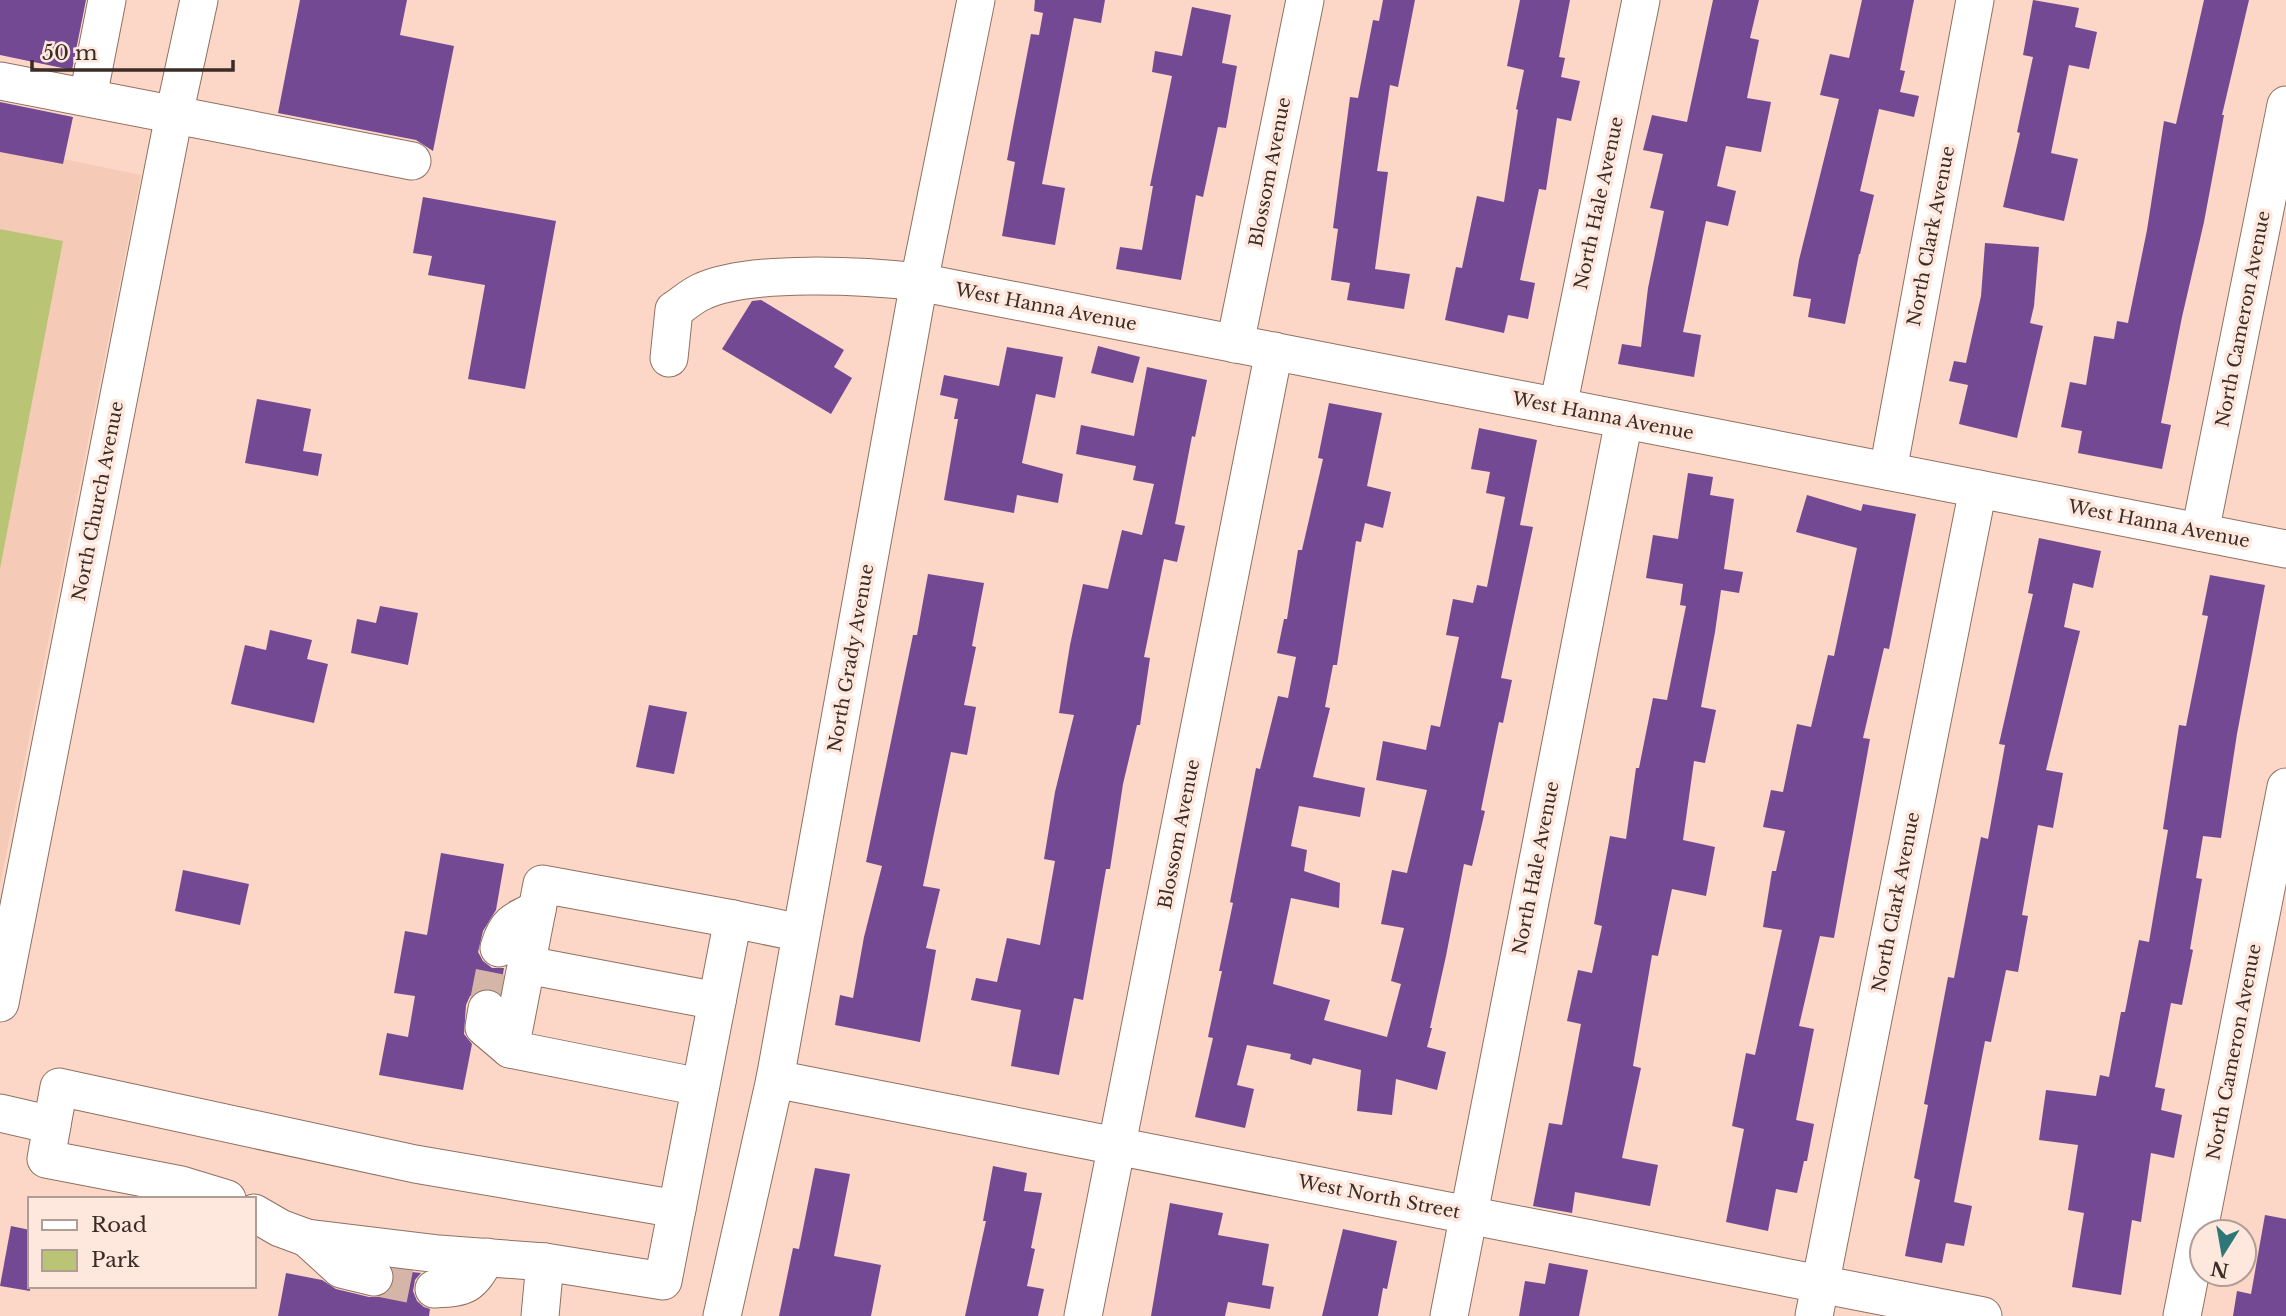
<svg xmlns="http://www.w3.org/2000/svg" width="2286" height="1316" font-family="'Libre Baskerville',serif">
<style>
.built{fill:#f5cab6}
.green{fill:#b9c575}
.building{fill:#734994}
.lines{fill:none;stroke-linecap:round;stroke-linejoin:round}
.minor-tunnel{stroke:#d5b5a7;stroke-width:37;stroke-dasharray:37 18;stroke-linecap:butt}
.minor-casing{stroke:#907061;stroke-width:39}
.minor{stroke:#fff;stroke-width:37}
.labels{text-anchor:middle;stroke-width:7;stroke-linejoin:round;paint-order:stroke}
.street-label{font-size:18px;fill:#3b2d26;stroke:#fee8de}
</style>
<rect width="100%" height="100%" fill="#fcd7c7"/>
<path class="built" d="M 0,146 L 141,175 L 0,885 L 0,569 L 63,241 L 0,229 Z"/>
<path class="green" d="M 0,229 L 63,241 L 0,569 Z"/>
<g class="building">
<path d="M 0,0 L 86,0 L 72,70 L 0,55 Z"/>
<path d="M 300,0 L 407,0 L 400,35 L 454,46 L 433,151 L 416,140 L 278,113 Z"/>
<path d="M 1035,0 L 1105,0 L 1101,23 L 1074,18 L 1042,184 L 1065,188 L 1055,245 L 1002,236 L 1015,162 L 1007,160 L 1014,122 L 1031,34 L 1039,35 L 1043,13 L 1034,11 Z"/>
<path d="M 1383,0 L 1415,0 L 1398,87 L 1390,85 L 1377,171 L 1388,172 L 1375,269 L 1410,274 L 1404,309 L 1347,300 L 1350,283 L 1331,280 L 1338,229 L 1333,228 L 1350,97 L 1358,98 L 1373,20 L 1379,21 Z"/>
<path d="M 1520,0 L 1570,0 L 1559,57 L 1565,58 L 1561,77 L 1580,81 L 1571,121 L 1557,118 L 1546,190 L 1539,189 L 1520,280 L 1535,283 L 1528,319 L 1508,315 L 1504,333 L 1445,320 L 1456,267 L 1462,268 L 1477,196 L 1504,202 L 1518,110 L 1516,109 L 1524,70 L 1507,66 Z"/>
<path d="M 1713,0 L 1759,0 L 1750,38 L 1759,40 L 1747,98 L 1771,102 L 1761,152 L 1726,146 L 1717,186 L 1736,191 L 1728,226 L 1706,221 L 1683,332 L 1701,335 L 1694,377 L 1618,364 L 1622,344 L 1641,347 L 1648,288 L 1664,211 L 1650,208 L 1663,154 L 1643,150 L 1652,115 L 1687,122 Z"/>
<path d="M 1862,0 L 1914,0 L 1900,70 L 1905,71 L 1900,92 L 1919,96 L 1914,117 L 1879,109 L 1860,191 L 1874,195 L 1860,254 L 1859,254 L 1845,324 L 1808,317 L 1811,299 L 1793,296 L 1799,260 L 1839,99 L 1820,95 L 1830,54 L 1849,58 Z"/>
<path d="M 2033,0 L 2079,8 L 2075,27 L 2097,32 L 2089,69 L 2069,65 L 2051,153 L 2078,159 L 2064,221 L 2003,207 L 2020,133 L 2017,132 L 2033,57 L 2023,55 Z"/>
<path d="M 2204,0 L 2249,0 L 2222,115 L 2224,115 L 2204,222 L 2182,317 L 2161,423 L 2171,425 L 2162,469 L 2078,453 L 2082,431 L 2061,427 L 2070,382 L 2086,385 L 2094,336 L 2114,339 L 2117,321 L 2128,323 L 2147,230 L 2164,121 L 2176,124 Z"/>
<path d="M 1192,7 L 1231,15 L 1222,63 L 1237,66 L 1226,128 L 1218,127 L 1203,197 L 1196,195 L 1181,280 L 1116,269 L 1120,247 L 1142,250 L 1153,186 L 1150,186 L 1172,76 L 1152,72 L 1155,51 L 1182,56 Z"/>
<path d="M 0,102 L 73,117 L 63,164 L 0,152 Z"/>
<path d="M 423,197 L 556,221 L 525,389 L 468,379 L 485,285 L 428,275 L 432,256 L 413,253 Z"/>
<path d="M 1985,243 L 2039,247 L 2034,306 L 2030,323 L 2043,326 L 2017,438 L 1959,424 L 1968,385 L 1949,381 L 1954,361 L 1966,363 L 1981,296 Z"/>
<path d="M 761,300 L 844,350 L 834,367 L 852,378 L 831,414 L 722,349 L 752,301 Z"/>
<path d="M 1098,346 L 1140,357 L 1133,383 L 1091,373 Z"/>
<path d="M 1007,347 L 1063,357 L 1055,398 L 1036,394 L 1022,463 L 1063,474 L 1058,503 L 1017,495 L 1014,513 L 944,500 L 958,419 L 954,419 L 958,399 L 940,395 L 944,375 L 999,386 Z"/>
<path d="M 1147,367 L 1207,380 L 1195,437 L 1192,436 L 1175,524 L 1185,526 L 1177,562 L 1164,559 L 1144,657 L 1150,658 L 1140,725 L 1137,725 L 1123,784 L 1110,869 L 1106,869 L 1083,1000 L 1074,998 L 1059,1075 L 1011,1066 L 1021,1010 L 971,1000 L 976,978 L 997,982 L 1007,938 L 1040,945 L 1055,861 L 1044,859 L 1055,792 L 1074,715 L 1059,713 L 1070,645 L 1083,584 L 1108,589 L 1122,530 L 1142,535 L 1154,484 L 1133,480 L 1136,466 L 1076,454 L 1081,425 L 1134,436 Z"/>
<path d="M 257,399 L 311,409 L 303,451 L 322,454 L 318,476 L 245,463 Z"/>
<path d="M 1329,403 L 1382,413 L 1367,486 L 1391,492 L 1383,528 L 1365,523 L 1361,542 L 1356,541 L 1337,665 L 1333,665 L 1325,707 L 1330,708 L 1313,777 L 1365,788 L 1360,817 L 1299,806 L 1291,846 L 1307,850 L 1304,871 L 1340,883 L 1339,908 L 1291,898 L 1273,984 L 1330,1000 L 1324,1020 L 1387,1037 L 1401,984 L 1391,981 L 1404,928 L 1381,924 L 1392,870 L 1407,873 L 1427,790 L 1376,780 L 1383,741 L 1426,750 L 1431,725 L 1440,727 L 1459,637 L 1446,635 L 1453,599 L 1473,603 L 1477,585 L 1487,587 L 1505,497 L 1486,493 L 1490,472 L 1471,469 L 1479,428 L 1537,440 L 1520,525 L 1533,527 L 1501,678 L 1512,680 L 1503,723 L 1499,722 L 1481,810 L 1485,811 L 1472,866 L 1464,864 L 1446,956 L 1430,1028 L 1432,1028 L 1427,1047 L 1446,1052 L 1437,1090 L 1396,1079 L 1392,1115 L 1357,1111 L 1361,1070 L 1313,1058 L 1311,1065 L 1290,1059 L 1291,1054 L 1247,1045 L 1237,1085 L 1254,1089 L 1245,1128 L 1195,1117 L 1213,1038 L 1208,1037 L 1222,971 L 1219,971 L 1233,903 L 1230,902 L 1256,768 L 1260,769 L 1278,696 L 1288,698 L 1296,657 L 1277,653 L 1284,619 L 1287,619 L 1298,550 L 1302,550 L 1323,459 L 1318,458 Z"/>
<path d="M 1688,473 L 1713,477 L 1710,495 L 1734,499 L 1724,569 L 1743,572 L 1739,593 L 1721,590 L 1715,632 L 1701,707 L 1716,710 L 1705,763 L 1694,761 L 1683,840 L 1715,847 L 1706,896 L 1672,889 L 1658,956 L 1652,955 L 1633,1066 L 1641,1068 L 1622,1158 L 1658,1165 L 1650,1206 L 1575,1192 L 1572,1213 L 1533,1206 L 1549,1123 L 1562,1125 L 1581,1024 L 1567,1021 L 1578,970 L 1592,973 L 1602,926 L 1594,924 L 1610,836 L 1626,839 L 1636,768 L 1639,768 L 1653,698 L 1667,700 L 1686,606 L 1680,605 L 1683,584 L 1646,578 L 1653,535 L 1678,539 Z"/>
<path d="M 1807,495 L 1861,511 L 1863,504 L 1916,514 L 1889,649 L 1884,648 L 1863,738 L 1870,739 L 1834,938 L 1820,936 L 1799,1026 L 1814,1029 L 1796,1120 L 1814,1124 L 1807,1161 L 1804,1161 L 1797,1193 L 1776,1189 L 1768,1231 L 1726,1222 L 1744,1129 L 1732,1126 L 1746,1053 L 1755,1055 L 1782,930 L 1763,927 L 1772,871 L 1776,871 L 1785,831 L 1763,827 L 1771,790 L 1783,792 L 1797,724 L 1811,727 L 1828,655 L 1834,656 L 1857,548 L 1796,532 Z"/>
<path d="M 2039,538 L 2101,551 L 2093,588 L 2073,583 L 2064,627 L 2080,631 L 2046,770 L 2063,773 L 2053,828 L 2038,825 L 2022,915 L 2028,916 L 2018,972 L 2006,970 L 1991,1042 L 1985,1041 L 1954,1202 L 1972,1206 L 1964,1246 L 1946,1243 L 1942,1263 L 1905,1256 L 1920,1180 L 1914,1178 L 1928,1105 L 1924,1104 L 1948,977 L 1954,978 L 1981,837 L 1988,839 L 2005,745 L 1999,744 L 2033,594 L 2028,593 Z"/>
<path d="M 928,574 L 984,583 L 972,646 L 976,647 L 964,705 L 976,707 L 967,755 L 951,752 L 923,886 L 940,889 L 926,948 L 936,950 L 920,1042 L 835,1025 L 840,995 L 853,998 L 864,937 L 882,866 L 866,862 L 913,635 L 917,635 Z"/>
<path d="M 2210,575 L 2265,585 L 2237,734 L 2221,838 L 2203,836 L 2196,878 L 2202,879 L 2190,949 L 2193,950 L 2182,1005 L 2171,1003 L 2155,1087 L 2165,1089 L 2161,1110 L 2182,1115 L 2174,1158 L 2151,1153 L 2141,1222 L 2132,1220 L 2121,1295 L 2072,1287 L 2084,1213 L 2068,1210 L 2078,1145 L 2039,1140 L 2046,1090 L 2096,1096 L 2100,1075 L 2109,1077 L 2121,1012 L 2125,1012 L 2139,940 L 2149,942 L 2168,830 L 2163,829 L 2179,725 L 2186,726 L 2208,616 L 2202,615 Z"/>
<path d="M 380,606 L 418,613 L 408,665 L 351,653 L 357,619 L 376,623 Z"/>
<path d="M 270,630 L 312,640 L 307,659 L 328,664 L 314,723 L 231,704 L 245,645 L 266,650 Z"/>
<path d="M 649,705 L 687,712 L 674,774 L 636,767 Z"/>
<path d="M 441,853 L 504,864 L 496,910 L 483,931 L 478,952 L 483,961 L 492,968 L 504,968 L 500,992 L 490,988 L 479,990 L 470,996 L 466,1005 L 464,1034 L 472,1044 L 463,1090 L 379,1075 L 387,1033 L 408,1037 L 415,996 L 394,993 L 405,931 L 427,935 Z"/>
<path d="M 183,870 L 249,884 L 240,925 L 175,911 Z"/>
<path d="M 993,1166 L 1027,1173 L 1024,1191 L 1042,1193 L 1031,1248 L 1035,1249 L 1027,1286 L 1044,1289 L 1038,1316 L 965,1316 L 986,1221 L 983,1221 Z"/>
<path d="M 815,1168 L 850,1174 L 834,1256 L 881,1265 L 871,1316 L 779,1316 L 793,1248 L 799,1249 Z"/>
<path d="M 1170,1203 L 1223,1213 L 1218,1235 L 1269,1244 L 1262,1285 L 1274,1287 L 1270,1309 L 1228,1302 L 1225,1316 L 1151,1316 Z"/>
<path d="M 2265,1215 L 2286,1219 L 2286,1316 L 2233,1316 L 2237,1291 L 2251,1294 Z"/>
<path d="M 11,1226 L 30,1230 L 30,1291 L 0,1286 Z"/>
<path d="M 1343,1229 L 1397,1241 L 1387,1289 L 1383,1288 L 1378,1316 L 1322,1316 Z"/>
<path d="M 1549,1263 L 1588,1270 L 1579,1316 L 1519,1316 L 1525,1281 L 1545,1284 Z"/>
<path d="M 393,1270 L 421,1273 L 415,1280 L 413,1291 L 417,1301 L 424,1307 L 430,1309 L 429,1316 L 278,1316 L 286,1273 L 322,1280 L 336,1289 L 369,1297 L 379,1297 L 389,1292 L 394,1283 Z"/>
</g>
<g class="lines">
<g class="minor-tunnel">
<path d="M 487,1009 L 499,948"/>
<path d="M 374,1277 L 434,1289"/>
</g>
<defs>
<g id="minor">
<path d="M 0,81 L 412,161"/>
<path d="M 88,97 L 107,0"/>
<path d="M 1235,344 L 1305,0"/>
<path d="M 669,358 L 674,310 C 683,304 692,296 701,292 C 749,269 866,276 919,282 L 2286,549"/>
<path d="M 1558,407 L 1641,0"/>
<path d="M 1888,471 L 1975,0"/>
<path d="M 2200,532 L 2286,105"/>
<path d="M 499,948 C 506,923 515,920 537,910"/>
<path d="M 527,965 L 717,1001"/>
<path d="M 0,1003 L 174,115 L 199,0"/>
<path d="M 487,1009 L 484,1027 L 510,1049"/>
<path d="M 775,1079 L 1983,1316"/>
<path d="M 700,1087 L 510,1049 L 542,884 L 733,919"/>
<path d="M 0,1113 L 52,1125 L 46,1159 L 181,1185 L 227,1199"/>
<path d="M 52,1125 L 59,1087 L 415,1164 L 677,1209"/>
<path d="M 254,1213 L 280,1228 L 307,1238 L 439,1254 L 545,1262 L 663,1281 L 733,919 L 801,933"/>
<path d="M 307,1238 L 341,1269 L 374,1277"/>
<path d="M 434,1289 C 468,1287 469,1287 487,1257"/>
<path d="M 540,1316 L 545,1262"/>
<path d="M 722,1316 L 775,1079 L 919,282 L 976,0"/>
<path d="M 1083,1316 L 1274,351"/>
<path d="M 1449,1316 L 1624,420"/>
<path d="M 1814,1316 L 1978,489"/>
<path d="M 2182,1316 L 2286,787"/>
</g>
</defs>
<use href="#minor" class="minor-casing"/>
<use href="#minor" class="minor"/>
</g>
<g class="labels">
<g class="street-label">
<text transform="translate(1270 172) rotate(-79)" y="6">Blossom Avenue</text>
<text transform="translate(1599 203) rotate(-78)" y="6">North Hale Avenue</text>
<text transform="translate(1931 236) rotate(-79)" y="6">North Clark Avenue</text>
<text transform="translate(1046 307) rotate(11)" y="6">West Hanna Avenue</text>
<text transform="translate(2243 319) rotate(-79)" y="6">North Cameron Avenue</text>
<text transform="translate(1603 416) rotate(11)" y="6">West Hanna Avenue</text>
<text transform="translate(98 501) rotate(-79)" y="6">North Church Avenue</text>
<text transform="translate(2159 524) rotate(11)" y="6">West Hanna Avenue</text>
<text transform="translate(851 658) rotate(-80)" y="6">North Grady Avenue</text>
<text transform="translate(1179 834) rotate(-79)" y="6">Blossom Avenue</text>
<text transform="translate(1536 868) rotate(-79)" y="6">North Hale Avenue</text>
<text transform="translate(1896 902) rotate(-79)" y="6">North Clark Avenue</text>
<text transform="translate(2234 1052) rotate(-79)" y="6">North Cameron Avenue</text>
<text transform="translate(1379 1197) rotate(11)" y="6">West North Street</text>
</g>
</g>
<rect x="28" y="1197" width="228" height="91" fill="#fee8de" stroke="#b09d94" stroke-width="2"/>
<rect x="42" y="1220" width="35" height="10" fill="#ffffff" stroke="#b09d94" stroke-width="2"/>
<text x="91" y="1232" font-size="21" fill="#3b2d26">Road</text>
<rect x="42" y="1250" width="35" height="21" fill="#b9c575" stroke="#b09d94" stroke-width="2"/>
<text x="91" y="1267" font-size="21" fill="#3b2d26">Park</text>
<g transform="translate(2223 1253) rotate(191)"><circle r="33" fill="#fee8de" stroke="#b09d94" stroke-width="2"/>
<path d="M0-5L12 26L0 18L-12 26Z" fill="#2d7776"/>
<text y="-10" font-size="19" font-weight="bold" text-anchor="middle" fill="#3b2d26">N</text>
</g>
<path d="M32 60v10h201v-10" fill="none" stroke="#3b2d26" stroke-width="3.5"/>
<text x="42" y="60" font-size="21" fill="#3b2d26" stroke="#fee8de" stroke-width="5" paint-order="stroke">50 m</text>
</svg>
